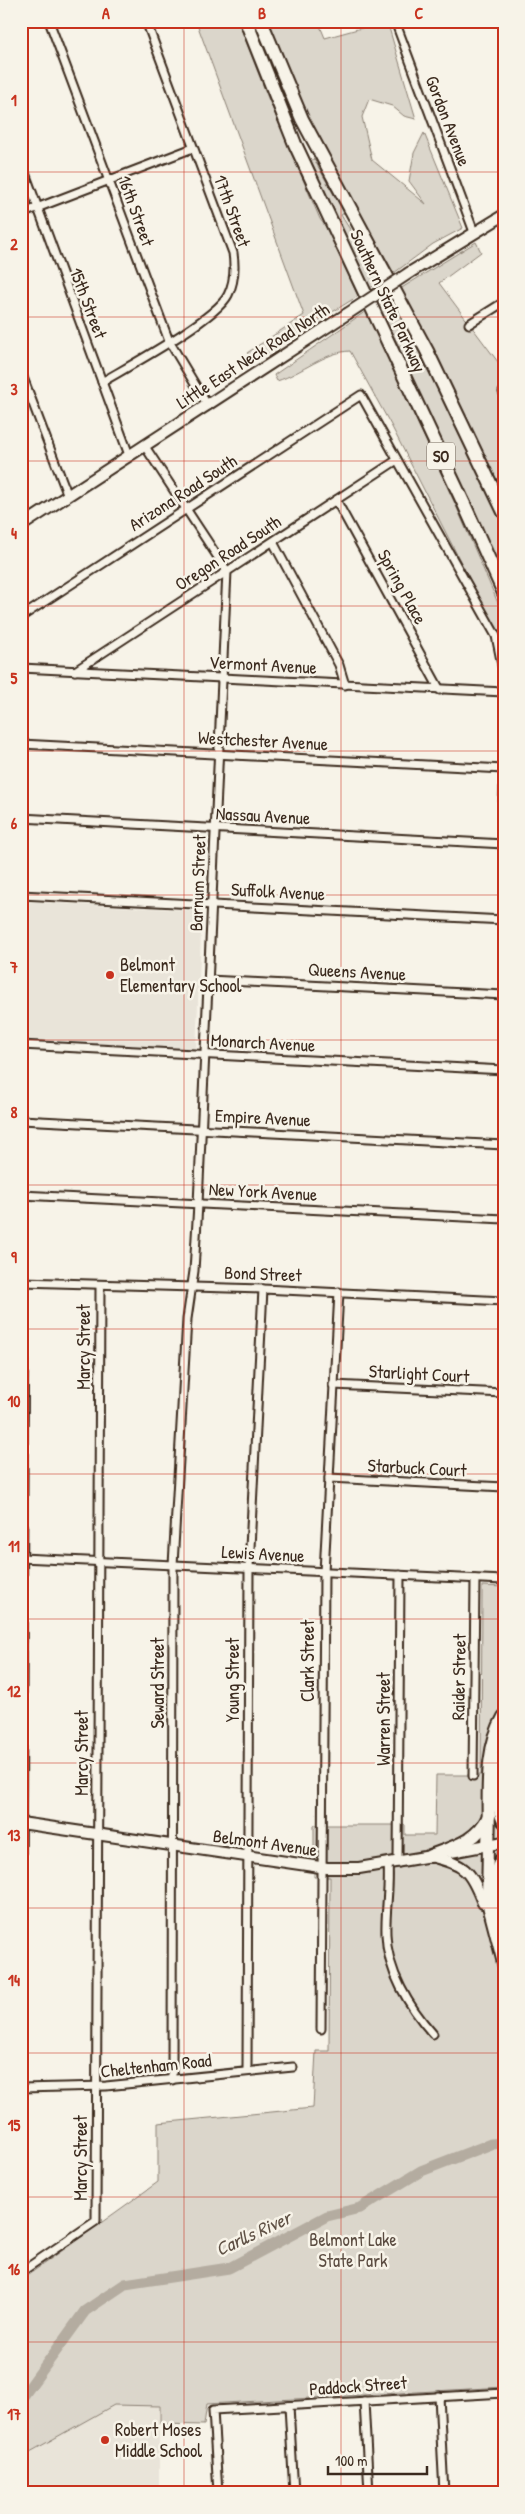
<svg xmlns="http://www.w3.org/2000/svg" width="525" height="2514" font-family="'Patrick Hand',sans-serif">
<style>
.built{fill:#e9e4d9}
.green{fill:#dbd6cb;stroke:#8b8074}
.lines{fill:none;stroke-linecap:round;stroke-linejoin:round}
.river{stroke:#b4aca0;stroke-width:11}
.street-casing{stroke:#3b2a1e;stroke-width:11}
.secondary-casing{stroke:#3b2a1e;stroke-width:14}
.highway-casing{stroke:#3b2a1e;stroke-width:16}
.street{stroke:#f7f3e8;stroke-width:7}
.secondary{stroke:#f7f3e8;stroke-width:10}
.highway{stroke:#f7f3e8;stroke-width:12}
.secondary-bridge-casing{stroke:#3b2a1e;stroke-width:14;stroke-linecap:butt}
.secondary-bridge{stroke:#f7f3e8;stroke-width:10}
.grid{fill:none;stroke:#c8321e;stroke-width:1;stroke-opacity:0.55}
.poi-dot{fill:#c8321e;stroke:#f7f3e8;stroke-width:2}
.labels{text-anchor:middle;stroke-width:5;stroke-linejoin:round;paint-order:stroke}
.shield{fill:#f7f3e8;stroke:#73665b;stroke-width:1}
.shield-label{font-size:16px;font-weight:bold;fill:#3b2a1e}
.street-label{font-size:18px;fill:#3b2a1e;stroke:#f7f3e8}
.poi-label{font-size:18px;fill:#3b2a1e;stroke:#f7f3e8;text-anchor:start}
.park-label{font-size:18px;fill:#5b4c41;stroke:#f7f3e8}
.water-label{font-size:19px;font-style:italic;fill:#5f5145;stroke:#f7f3e8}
.neatline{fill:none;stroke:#c8321e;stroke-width:2}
.grid-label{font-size:16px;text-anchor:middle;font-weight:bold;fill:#c8321e}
</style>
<rect width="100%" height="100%" fill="#f7f3e8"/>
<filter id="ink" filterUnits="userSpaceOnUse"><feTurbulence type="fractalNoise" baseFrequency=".02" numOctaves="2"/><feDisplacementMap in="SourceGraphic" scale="10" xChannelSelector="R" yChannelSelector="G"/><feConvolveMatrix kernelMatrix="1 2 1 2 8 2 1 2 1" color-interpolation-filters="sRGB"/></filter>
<g filter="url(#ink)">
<g class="built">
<path d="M 21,901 L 202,911 L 196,1049 L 21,1040 Z"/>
<path d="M 159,2378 L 159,2493 L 21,2493 L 21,2457 Z"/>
</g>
<g class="green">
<path d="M 196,21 L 238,21 L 268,98 L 320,219 L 326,227 L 358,296 L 256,360 L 247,353 L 304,315 Z"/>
<path d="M 268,21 L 318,21 L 325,38 L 387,21 L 416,119 L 404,116 L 392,106 L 369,99 L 362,117 L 372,160 L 426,204 L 409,181 L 414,153 L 424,133 L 463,228 L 433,244 L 394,273 L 309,122 Z"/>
<path d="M 314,159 L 344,213 L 341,215 L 382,281 L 368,289 L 347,239 L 345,239 L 308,162 Z"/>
<path d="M 476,242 L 481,252 L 439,283 L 504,370 L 504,503 L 431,350 L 434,349 L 427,341 L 400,289 Z"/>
<path d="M 390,295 L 473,459 L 504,528 L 504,579 L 397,349 L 400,348 L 376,304 Z"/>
<path d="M 366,311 L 457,508 L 504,617 L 504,654 L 501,641 L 392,427 L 350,351 C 325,352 302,373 277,381 L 274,375 Z"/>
<path d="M 499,777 L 504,777 L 504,834 L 497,833 Z"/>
<path d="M 482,1586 L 504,1587 L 504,2387 L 207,2404 L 204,2425 L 160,2424 L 160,2406 L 114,2405 L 21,2457 L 21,2280 L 158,2182 L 158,2123 L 313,2108 L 316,2051 L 329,2051 L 330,1877 L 314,1877 L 314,1825 L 405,1825 L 405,1835 L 435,1835 L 436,1775 L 481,1775 Z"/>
</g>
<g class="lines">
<path class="river" d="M 21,2399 L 85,2311 L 125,2284 L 229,2268 L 327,2216 L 360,2208 L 421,2171 L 491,2144 L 504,2143"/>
<defs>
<g id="street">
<path d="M 49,21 L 169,341 L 208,406"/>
<path d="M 395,21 L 474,232"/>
<path d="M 21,162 L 129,455"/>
<path d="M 21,214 L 193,148"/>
<path d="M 469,324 L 504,302"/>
<path d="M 21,372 L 68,496"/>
<path d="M 102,382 C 129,366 216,319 228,295 C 235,281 235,267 233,253 L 146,21"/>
<path d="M 503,392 L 504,392"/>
<path d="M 144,445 L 227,571 L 198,1204 L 194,1271 L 187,1319 L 173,1565 L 172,2080"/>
<path d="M 336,500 L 440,690"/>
<path d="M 273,542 L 339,665 L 345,685"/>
<path d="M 21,617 L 361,395 L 496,636 L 504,675"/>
<path d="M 21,668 L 504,692"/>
<path d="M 75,671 L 397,460"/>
<path d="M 21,744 L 504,769"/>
<path d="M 21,818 L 504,844"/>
<path d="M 21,895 L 504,920"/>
<path d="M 209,980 L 504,995"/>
<path d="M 21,1045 L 504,1070"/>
<path d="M 21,1120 L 504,1145"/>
<path d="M 21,1195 L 504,1219"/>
<path d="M 22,1282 L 263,1289 L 504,1301"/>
<path d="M 333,1385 L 504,1393"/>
<path d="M 329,1478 L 504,1487"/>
<path d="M 21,1558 L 504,1580"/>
<path d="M 473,1776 L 475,1579"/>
<path d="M 398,1863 L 400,1575"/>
<path d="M 388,1864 C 390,1888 385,1911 386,1934 C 387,1971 409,2007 433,2034"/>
<path d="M 21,1908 L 24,1282"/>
<path d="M 321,2029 L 324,1572 L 339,1292"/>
<path d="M 247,2071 L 249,1568 L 263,1289"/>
<path d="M 21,2088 L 106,2086 L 293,2067"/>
<path d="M 21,2272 L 96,2221 L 100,1285"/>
<path d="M 439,2396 L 444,2493"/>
<path d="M 364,2401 L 369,2493"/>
<path d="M 289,2406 L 294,2493"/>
<path d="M 218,2493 L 213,2410 L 504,2393"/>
</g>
<g id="secondary">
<path d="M 409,273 L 504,215"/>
<path d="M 21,526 L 347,314"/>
<path d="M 21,1823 L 327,1868 L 359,1868 L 437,1855"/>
<path d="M 488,1845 L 487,1902 L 504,1967"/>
<path d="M 451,1852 L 504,1842"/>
<path d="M 430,1856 C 465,1865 470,1869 483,1903"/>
</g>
<g id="highway">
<path d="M 246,21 L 295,144 L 464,504 L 504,593"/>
<path d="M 261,21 L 302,119 L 427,351 L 504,512"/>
<path d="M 504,1753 C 496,1766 496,1808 504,1821"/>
<path d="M 488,1845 C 491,1803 482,1755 504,1717"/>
<path d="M 430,1856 C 454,1847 478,1841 489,1816"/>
<path d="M 504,1856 C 492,1872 490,1907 504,1923"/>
</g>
</defs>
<use href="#street" class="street-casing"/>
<use href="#secondary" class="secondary-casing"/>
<use href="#highway" class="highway-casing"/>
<use href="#street" class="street"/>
<use href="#secondary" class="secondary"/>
<use href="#highway" class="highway"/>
<defs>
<path id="secondary-bridge" d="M 347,314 L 409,273"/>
</defs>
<use href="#secondary-bridge" class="secondary-bridge-casing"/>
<use href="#secondary-bridge" class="secondary-bridge"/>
</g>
</g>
<path class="grid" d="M 184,21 L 184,2493M 341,21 L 341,2493M 21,172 L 504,172M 21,317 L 504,317M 21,461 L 504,461M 21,606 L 504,606M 21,751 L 504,751M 21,895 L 504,895M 21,1040 L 504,1040M 21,1185 L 504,1185M 21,1329 L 504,1329M 21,1474 L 504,1474M 21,1619 L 504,1619M 21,1763 L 504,1763M 21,1908 L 504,1908M 21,2053 L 504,2053M 21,2197 L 504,2197M 21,2342 L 504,2342"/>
<g class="poi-dot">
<circle cx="110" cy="975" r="5"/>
<circle cx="105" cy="2440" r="5"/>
</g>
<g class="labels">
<rect class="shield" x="427" y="442.5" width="28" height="27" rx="4"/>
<g class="shield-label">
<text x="441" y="462">SO</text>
</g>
<g class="street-label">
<text transform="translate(448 121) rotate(69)" y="6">Gordon Avenue</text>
<text transform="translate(136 211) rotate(70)" y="6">16th Street</text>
<text transform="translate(232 211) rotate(70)" y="6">17th Street</text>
<text transform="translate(388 301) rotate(65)" y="6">Southern State Parkway</text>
<text transform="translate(88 303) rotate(69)" y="6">15th Street</text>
<text transform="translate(253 356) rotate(-33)" y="6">Little East Neck Road North</text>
<text transform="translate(183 493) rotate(-33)" y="6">Arizona Road South</text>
<text transform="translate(228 553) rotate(-33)" y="6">Oregon Road South</text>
<text transform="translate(402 587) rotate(61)" y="6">Spring Place</text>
<text transform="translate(263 665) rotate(3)" y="6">Vermont Avenue</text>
<text transform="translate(263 741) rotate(3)" y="6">Westchester Avenue</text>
<text transform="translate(263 816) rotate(3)" y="6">Nassau Avenue</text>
<text transform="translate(198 883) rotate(-88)" y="6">Barnum Street</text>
<text transform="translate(278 892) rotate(3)" y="6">Suffolk Avenue</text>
<text transform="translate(357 972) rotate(3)" y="6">Queens Avenue</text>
<text transform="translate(263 1043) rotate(3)" y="6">Monarch Avenue</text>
<text transform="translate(263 1118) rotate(3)" y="6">Empire Avenue</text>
<text transform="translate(263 1192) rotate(3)" y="6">New York Avenue</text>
<text transform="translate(263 1274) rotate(2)" y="6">Bond Street</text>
<text transform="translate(84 1347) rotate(-90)" y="6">Marcy Street</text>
<text transform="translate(419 1374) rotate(3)" y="6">Starlight Court</text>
<text transform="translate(417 1468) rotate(3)" y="6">Starbuck Court</text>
<text transform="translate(263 1554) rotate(3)" y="6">Lewis Avenue</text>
<text transform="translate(308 1661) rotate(-90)" y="6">Clark Street</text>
<text transform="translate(459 1677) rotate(-89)" y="6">Raider Street</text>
<text transform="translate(233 1680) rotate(-90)" y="6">Young Street</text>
<text transform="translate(158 1683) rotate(-90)" y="6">Seward Street</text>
<text transform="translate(384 1719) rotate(-90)" y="6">Warren Street</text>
<text transform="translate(82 1753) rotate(-90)" y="6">Marcy Street</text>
<text transform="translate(265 1843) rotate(8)" y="6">Belmont Avenue</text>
<text transform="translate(156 2066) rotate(-6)" y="6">Cheltenham Road</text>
<text transform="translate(81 2158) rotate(-90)" y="6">Marcy Street</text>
<text transform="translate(358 2386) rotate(-4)" y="6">Paddock Street</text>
</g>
<g class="poi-label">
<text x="120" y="971">Belmont<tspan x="120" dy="21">Elementary School</tspan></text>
<text x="115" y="2436">Robert Moses<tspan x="115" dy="21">Middle School</tspan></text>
</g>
<g class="park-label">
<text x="353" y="2246">Belmont Lake<tspan x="353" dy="21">State Park</tspan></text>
</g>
<g class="water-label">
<text transform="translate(253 2233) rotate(-25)" y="7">Carlls River</text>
</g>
</g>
<rect width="525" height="2514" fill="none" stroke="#f7f3e8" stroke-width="55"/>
<path d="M328 2466v8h99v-8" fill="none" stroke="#3b2a1e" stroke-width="2.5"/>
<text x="335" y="2466" font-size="15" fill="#3b2a1e" stroke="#f7f3e8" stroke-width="4" paint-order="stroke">100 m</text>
<rect x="28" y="28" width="470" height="2458" class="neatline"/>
<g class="grid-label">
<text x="106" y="19">A</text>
<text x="262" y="19">B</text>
<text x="419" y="19">C</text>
<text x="14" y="106">1</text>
<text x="14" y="250">2</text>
<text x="14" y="395">3</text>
<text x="14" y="539">4</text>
<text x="14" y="684">5</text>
<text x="14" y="829">6</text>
<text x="14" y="973">7</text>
<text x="14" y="1118">8</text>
<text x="14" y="1263">9</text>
<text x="14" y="1407">10</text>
<text x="14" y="1552">11</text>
<text x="14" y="1697">12</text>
<text x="14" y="1841">13</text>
<text x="14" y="1986">14</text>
<text x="14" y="2131">15</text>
<text x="14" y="2275">16</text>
<text x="14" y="2420">17</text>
</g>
</svg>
